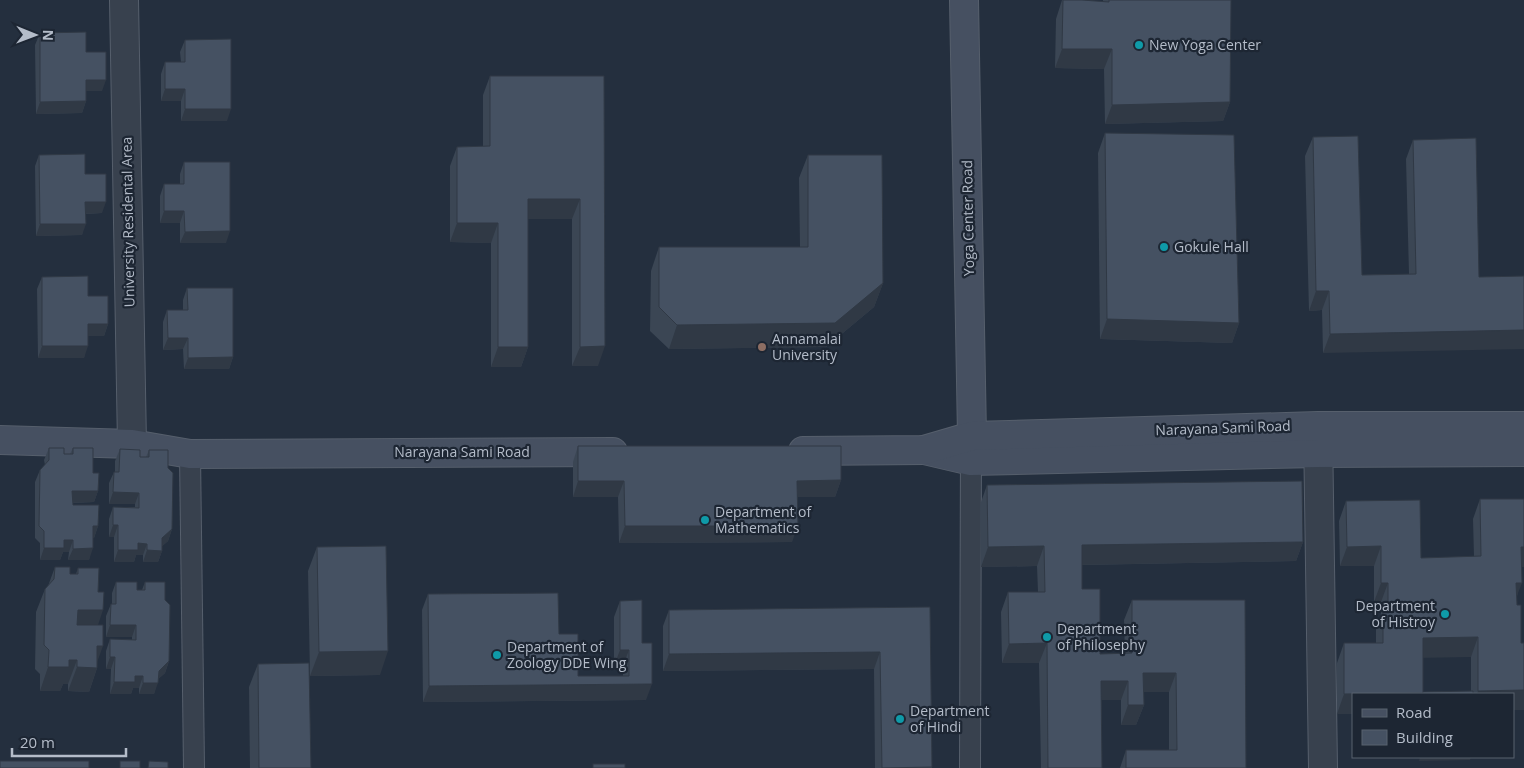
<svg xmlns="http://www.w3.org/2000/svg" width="1524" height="768" font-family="'Open Sans',sans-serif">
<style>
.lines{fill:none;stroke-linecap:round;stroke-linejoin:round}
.lane-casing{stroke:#565f6c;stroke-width:22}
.street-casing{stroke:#565f6c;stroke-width:30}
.secondary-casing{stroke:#565f6c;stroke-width:30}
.lane{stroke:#38414e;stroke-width:20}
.street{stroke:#38414e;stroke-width:28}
.secondary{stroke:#465061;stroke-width:28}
.wall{fill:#3b4654;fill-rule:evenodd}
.shaded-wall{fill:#303945}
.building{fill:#455162;stroke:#303945}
.culture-dot{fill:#0f9aa8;stroke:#1d2633;stroke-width:2}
.education-dot{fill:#8d6e63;stroke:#1d2633;stroke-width:2}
.labels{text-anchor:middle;stroke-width:4.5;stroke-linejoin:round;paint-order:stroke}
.poi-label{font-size:14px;fill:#b4bcc9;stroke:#1d2633;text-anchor:start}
.street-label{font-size:14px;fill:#b4bcc9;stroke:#1d2633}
</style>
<rect width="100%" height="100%" fill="#242f3e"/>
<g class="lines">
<defs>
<g id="lane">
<path d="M 190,454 L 194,768"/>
<path d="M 970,768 L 971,448"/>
</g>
<g id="street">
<path d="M 124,0 L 132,444"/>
<path d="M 1318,430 L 1323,768"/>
</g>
<g id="secondary">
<path d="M 964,0 L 972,436"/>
<path d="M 0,440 L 132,444 L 190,454 L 613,452"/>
<path d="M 924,450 L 971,461 L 1318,453 L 1524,452"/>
<path d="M 803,451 L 924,450 L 972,436 L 1318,426 L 1524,426"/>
</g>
</defs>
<use href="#lane" class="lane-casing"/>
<use href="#street" class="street-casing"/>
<use href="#secondary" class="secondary-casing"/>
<use href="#lane" class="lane"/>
<use href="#street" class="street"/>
<use href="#secondary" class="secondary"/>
</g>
<g class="wall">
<path d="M 1062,0 L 1103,1 L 1103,0 L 1231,0 L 1230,102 L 1223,121 L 1105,124 L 1104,69 L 1055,68 L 1056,19 Z"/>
<path d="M 40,33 L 86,52 L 102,91 L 86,91 L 86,101 L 82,113 L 36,114 L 35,45 Z"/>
<path d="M 185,40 L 227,121 L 181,121 L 181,101 L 161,101 L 161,74 L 165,62 L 181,62 L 180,52 Z"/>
<path d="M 490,76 L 604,76 L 598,366 L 572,366 L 572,219 L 528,219 L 528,347 L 521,367 L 491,367 L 491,243 L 450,242 L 450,166 L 457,147 L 483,146 L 483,95 Z"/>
<path d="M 1105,133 L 1239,323 L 1232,343 L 1100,339 L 1098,153 Z"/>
<path d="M 1313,137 L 1362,275 L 1409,274 L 1406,159 L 1413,140 L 1479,277 L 1323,353 L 1322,310 L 1309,311 L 1305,156 Z"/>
<path d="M 39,155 L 85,174 L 102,213 L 86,214 L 82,235 L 36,236 L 35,166 Z"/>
<path d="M 808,155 L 883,283 L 874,307 L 826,347 L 669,349 L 650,331 L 651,271 L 659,247 L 800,247 L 799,178 Z"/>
<path d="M 184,162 L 226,243 L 180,243 L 180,223 L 160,223 L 160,196 L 164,184 L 180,184 L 180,174 Z"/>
<path d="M 42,277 L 88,296 L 108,324 L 104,336 L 88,336 L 84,358 L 38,358 L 37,289 Z"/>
<path d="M 187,288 L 233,357 L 229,369 L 184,369 L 183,349 L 163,350 L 163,322 L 167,310 L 183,310 L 183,300 Z"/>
<path d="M 578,446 L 841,480 L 835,497 L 797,497 L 792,542 L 619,543 L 618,497 L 573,497 L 573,462 Z"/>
<path d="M 49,448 L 64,454 L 70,454 L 73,448 L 93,473 L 98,491 L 94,502 L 73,503 L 73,505 L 98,526 L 94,538 L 93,538 L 89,560 L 68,560 L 69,552 L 63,552 L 60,560 L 40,560 L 40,543 L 35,538 L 35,482 L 40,470 L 45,465 L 44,460 Z"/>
<path d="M 120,449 L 140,457 L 146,457 L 149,450 L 168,468 L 172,529 L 168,541 L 162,546 L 162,551 L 158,562 L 143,562 L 143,555 L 136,555 L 134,562 L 114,562 L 114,537 L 109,537 L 109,519 L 113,507 L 135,507 L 135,504 L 109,504 L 109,483 L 114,472 L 115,472 L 115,461 Z"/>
<path d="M 987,485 L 1303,542 L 1296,561 L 1082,565 L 1082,589 L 1100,654 L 1125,654 L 1124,620 L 1132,600 L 1246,768 L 1120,768 L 1126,750 L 1169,750 L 1169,692 L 1144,692 L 1144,705 L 1136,725 L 1121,725 L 1121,700 L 1101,700 L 1102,768 L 1041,768 L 1039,663 L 1002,663 L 1001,612 L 1008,592 L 1038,592 L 1037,566 L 981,567 L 980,505 Z"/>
<path d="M 1480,499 L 1521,567 L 1517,597 L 1513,694 L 1353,694 L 1353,714 L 1337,714 L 1337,663 L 1344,643 L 1376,643 L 1376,628 L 1381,614 L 1381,602 L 1374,602 L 1374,566 L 1340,566 L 1339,521 L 1346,501 L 1421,558 L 1474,557 L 1473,519 ZM 1423,657 L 1471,657 L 1471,691 L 1423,692 Z"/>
<path d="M 317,547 L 380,675 L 310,676 L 308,571 Z"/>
<path d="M 55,567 L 70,574 L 76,574 L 78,568 L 98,625 L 97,668 L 89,692 L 68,691 L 68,684 L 63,684 L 60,691 L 40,691 L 40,674 L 35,669 L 36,612 L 45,589 L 48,586 Z"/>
<path d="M 116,582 L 137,590 L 142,590 L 145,582 L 165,600 L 169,661 L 165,673 L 158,679 L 154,694 L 139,694 L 139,688 L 133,688 L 131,694 L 110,694 L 111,669 L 106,669 L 106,651 L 110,639 L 132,640 L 132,637 L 106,637 L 106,616 L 111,604 L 112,604 L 112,593 Z"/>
<path d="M 428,594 L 559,634 L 578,676 L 623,676 L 623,666 L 614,666 L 614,617 L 620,601 L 642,643 L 646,700 L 423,702 L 422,610 Z"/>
<path d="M 930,607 L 932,768 L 875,768 L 874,669 L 663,671 L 663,626 L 669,610 Z"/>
<path d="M 258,664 L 311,768 L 250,768 L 249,687 Z"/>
</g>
<g class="shaded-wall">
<path d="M 1062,49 L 1112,49 L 1104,69 L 1055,68 Z"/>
<path d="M 86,80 L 106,80 L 102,91 L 82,91 Z"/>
<path d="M 165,89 L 185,89 L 181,101 L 161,101 Z"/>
<path d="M 86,101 L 82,113 L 36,114 L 40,102 Z"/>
<path d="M 1230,102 L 1223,121 L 1105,124 L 1112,105 Z"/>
<path d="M 185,109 L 231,109 L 227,121 L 181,121 Z"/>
<path d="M 528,199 L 580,199 L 572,219 L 521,219 Z"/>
<path d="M 85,202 L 106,202 L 102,213 L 81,214 Z"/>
<path d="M 164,211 L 184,211 L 180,223 L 160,223 Z"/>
<path d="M 457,223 L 498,223 L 491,243 L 450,242 Z"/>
<path d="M 40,224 L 86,224 L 82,235 L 36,236 Z"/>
<path d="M 230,231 L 226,243 L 180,243 L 185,232 Z"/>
<path d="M 883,283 L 874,307 L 826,347 L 669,349 L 677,325 Z"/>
<path d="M 1316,291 L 1329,291 L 1322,310 L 1309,311 Z"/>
<path d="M 1107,319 L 1239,323 L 1232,343 L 1100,339 Z"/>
<path d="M 88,324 L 108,324 L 104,336 L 84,336 Z"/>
<path d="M 1524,330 L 1524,349 L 1323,353 L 1330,334 Z"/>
<path d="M 168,338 L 188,338 L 183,349 L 163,350 Z"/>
<path d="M 42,346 L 88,346 L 84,358 L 38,358 Z"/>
<path d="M 605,346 L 598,366 L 572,366 L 580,347 Z"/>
<path d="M 498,347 L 528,347 L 521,367 L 491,367 Z"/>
<path d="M 233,357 L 229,369 L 184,369 L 188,358 Z"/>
<path d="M 841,480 L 835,497 L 791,497 L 797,481 Z"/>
<path d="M 578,481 L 624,481 L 618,497 L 573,497 Z"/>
<path d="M 72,491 L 98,491 L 94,502 L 68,503 Z"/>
<path d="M 113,492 L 139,493 L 135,504 L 109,504 Z"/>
<path d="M 113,525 L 118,525 L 114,537 L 109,537 Z"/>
<path d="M 93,526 L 98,526 L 94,538 L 89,538 Z"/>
<path d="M 625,526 L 798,526 L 792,542 L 619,543 Z"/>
<path d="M 172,529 L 168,541 L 158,550 L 162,538 Z"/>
<path d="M 64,540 L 73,540 L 69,552 L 63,552 L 60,560 L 40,560 L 44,548 Z"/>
<path d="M 1303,542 L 1296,561 L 1074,565 L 1082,545 Z"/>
<path d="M 138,543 L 147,544 L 143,555 L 136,555 L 134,562 L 114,562 L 118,550 Z"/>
<path d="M 1044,546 L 1037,566 L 981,567 L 988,547 Z"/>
<path d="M 1381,546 L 1374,566 L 1340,566 L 1347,547 Z"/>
<path d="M 1521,547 L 1524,547 L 1524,567 L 1514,567 Z"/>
<path d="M 93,548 L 89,560 L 68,560 L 73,549 Z"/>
<path d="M 147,550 L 162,551 L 158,562 L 143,562 Z"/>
<path d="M 1381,583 L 1388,583 L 1381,602 L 1374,602 Z"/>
<path d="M 1516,583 L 1522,583 L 1514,603 Z"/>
<path d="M 78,610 L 103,610 L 95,634 L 69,633 Z"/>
<path d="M 110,625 L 136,625 L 132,637 L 106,637 Z"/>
<path d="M 1478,637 L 1471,657 L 1415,658 L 1423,638 Z"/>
<path d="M 1047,643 L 1039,663 L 1002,663 L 1009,644 Z"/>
<path d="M 97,646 L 103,646 L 95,668 L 97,668 L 89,692 L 68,691 L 77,667 Z"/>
<path d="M 620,650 L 629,650 L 623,666 L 614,666 Z"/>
<path d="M 388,651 L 380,675 L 310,676 L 319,652 Z"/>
<path d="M 880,652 L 874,669 L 663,671 L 669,654 Z"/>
<path d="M 110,657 L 115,657 L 111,669 L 106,669 Z"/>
<path d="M 69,660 L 77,660 L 68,684 L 63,684 L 60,691 L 40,691 L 48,667 Z"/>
<path d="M 169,661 L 165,673 L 154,683 L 158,683 L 154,694 L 139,694 L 143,683 L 159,671 Z"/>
<path d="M 1143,673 L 1176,673 L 1169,692 L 1136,692 Z"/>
<path d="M 135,676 L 143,676 L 139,688 L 133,688 L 131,694 L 110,694 L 114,682 Z"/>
<path d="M 1101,681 L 1128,681 L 1121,700 L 1093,700 Z"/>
<path d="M 652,684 L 646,700 L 423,702 L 429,686 Z"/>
<path d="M 1524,690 L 1524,710 L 1513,710 L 1513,694 L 1477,694 L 1478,691 Z"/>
<path d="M 1423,693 L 1423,694 L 1353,694 L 1353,714 L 1337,714 L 1344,694 Z"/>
<path d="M 1128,705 L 1144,705 L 1136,725 L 1121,725 Z"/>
<path d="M 1420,757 L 1471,757 L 1470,760 L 1419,761 Z"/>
</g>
<g class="building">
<path d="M 1063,0 L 1082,0 L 1109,2 L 1109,0 L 1231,0 L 1230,102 L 1112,105 L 1112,49 L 1062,49 Z"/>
<path d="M 86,32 L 86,52 L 106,52 L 106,80 L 86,80 L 86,101 L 40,102 L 40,33 Z"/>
<path d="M 231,39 L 231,109 L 185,109 L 185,89 L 165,89 L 165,62 L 185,62 L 185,40 Z"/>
<path d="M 490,76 L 604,76 L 605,346 L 580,347 L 580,199 L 528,199 L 528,347 L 498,347 L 498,223 L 457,223 L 457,147 L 490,146 Z"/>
<path d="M 1105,133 L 1234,135 L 1239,323 L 1107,319 Z"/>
<path d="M 1358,136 L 1362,275 L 1416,274 L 1413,140 L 1476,138 L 1479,277 L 1524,276 L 1524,330 L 1330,334 L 1329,291 L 1316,291 L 1313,137 Z"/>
<path d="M 85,154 L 85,174 L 106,174 L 106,202 L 85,202 L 86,224 L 40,224 L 39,155 Z"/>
<path d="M 808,155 L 882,155 L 883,283 L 835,323 L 677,325 L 659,307 L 659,247 L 808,247 Z"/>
<path d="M 184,162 L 230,162 L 230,231 L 185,232 L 184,211 L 164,211 L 164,184 L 184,184 Z"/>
<path d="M 88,276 L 88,296 L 108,296 L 108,324 L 88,324 L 88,346 L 42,346 L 42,277 Z"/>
<path d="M 187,288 L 233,288 L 233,357 L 188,358 L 188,338 L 168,338 L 167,310 L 188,310 Z"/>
<path d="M 578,446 L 841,446 L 841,480 L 797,481 L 798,526 L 625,526 L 624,481 L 578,481 Z"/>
<path d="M 49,448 L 64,448 L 64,454 L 73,454 L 73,448 L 93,448 L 93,473 L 99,473 L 98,491 L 72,491 L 73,505 L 99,505 L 98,526 L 93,526 L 93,548 L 73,549 L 73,540 L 64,540 L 64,548 L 44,548 L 44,531 L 39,526 L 40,470 L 49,460 Z"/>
<path d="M 120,449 L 140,450 L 140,457 L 149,457 L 149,450 L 168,450 L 168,468 L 173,473 L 172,529 L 162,538 L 162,551 L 147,550 L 147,544 L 138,543 L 138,550 L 118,550 L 118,525 L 113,525 L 113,507 L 139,508 L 139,493 L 113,492 L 114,472 L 119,472 Z"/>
<path d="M 1302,481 L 1303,542 L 1082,545 L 1082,589 L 1100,589 L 1100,654 L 1132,653 L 1132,600 L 1245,600 L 1246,768 L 1126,768 L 1126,750 L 1177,750 L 1176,673 L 1143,673 L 1144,705 L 1128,705 L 1128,681 L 1101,681 L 1102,768 L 1048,768 L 1047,643 L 1009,644 L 1008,592 L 1045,592 L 1044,546 L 988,547 L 987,485 Z"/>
<path d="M 1480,499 L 1524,499 L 1524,547 L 1521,547 L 1522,583 L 1516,583 L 1517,605 L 1521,605 L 1521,643 L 1524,643 L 1524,690 L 1478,691 L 1478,637 L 1423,638 L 1423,693 L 1344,694 L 1344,643 L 1383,643 L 1383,608 L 1388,608 L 1388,583 L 1381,583 L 1381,546 L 1347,547 L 1346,501 L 1420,500 L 1421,558 L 1481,556 Z"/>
<path d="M 386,546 L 388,651 L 319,652 L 317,547 Z"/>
<path d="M 55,567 L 70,567 L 70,574 L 78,574 L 78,568 L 99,568 L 98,592 L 104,592 L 103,610 L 78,610 L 77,625 L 103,625 L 103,646 L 97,646 L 97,668 L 77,667 L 77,660 L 69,660 L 69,667 L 48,667 L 49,650 L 44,645 L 45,589 L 54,579 Z"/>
<path d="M 116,582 L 137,582 L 137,590 L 145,590 L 145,582 L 165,582 L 165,600 L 170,605 L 169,661 L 159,671 L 158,683 L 143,683 L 143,676 L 135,676 L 135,682 L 114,682 L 115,657 L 110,657 L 110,639 L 136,640 L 136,625 L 110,625 L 111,604 L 116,604 Z"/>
<path d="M 558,593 L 559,634 L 578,634 L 578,676 L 629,676 L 629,650 L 620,650 L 620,601 L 642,600 L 642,643 L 652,643 L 652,684 L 429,686 L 428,594 Z"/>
<path d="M 930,607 L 932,767 L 882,768 L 880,652 L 669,654 L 669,610 Z"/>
<path d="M 309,663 L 311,768 L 259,768 L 258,664 Z"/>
<path d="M 1473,691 L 1473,694 L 1423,694 L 1423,692 Z"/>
<rect x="0" y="761" width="89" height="7"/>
<rect x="120" y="761" width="20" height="7"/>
<path d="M 149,761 L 168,762 L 168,768 L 148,768 Z"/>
<rect x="593" y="764" width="32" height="4"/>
</g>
<g class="culture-dot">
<circle cx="1139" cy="45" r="5"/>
<circle cx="1164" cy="247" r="5"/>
<circle cx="705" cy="520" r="5"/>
<circle cx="1445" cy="614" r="5"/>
<circle cx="1047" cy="637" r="5"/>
<circle cx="497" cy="655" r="5"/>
<circle cx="900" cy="719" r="5"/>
</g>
<circle class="education-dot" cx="762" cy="347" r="5"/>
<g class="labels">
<g class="poi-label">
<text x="1149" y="50">New Yoga Center</text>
<text x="1174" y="252">Gokule Hall</text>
<text x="772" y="344">Annamalai<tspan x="772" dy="16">University</tspan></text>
<text x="715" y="517">Department of<tspan x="715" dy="16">Mathematics</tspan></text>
<text x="1435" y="611" text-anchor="end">Department<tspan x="1435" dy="16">of Histroy</tspan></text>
<text x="1057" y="634">Department<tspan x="1057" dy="16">of Philosephy</tspan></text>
<text x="507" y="652">Department of<tspan x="507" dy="16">Zoology DDE Wing</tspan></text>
<text x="910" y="716">Department<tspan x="910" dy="16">of Hindi</tspan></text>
</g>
<g class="street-label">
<text transform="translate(968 218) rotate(-91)" y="5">Yoga Center Road</text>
<text transform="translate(128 222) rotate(-91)" y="5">University Residental Area</text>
<text transform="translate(1223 428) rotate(-2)" y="5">Narayana Sami Road</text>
<text x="462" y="457">Narayana Sami Road</text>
</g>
</g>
<rect x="1352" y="693" width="162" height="65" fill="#1d2633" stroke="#59626f"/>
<rect x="1362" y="709" width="25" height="8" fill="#465061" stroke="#59626f"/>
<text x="1396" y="718" font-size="15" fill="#b4bcc9">Road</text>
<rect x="1362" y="730" width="25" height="15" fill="#455162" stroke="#59626f"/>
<text x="1396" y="743" font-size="15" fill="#b4bcc9">Building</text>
<g transform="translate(35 35) rotate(91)" stroke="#1d2633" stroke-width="4" paint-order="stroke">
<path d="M0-4L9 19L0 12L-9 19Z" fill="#b4bcc9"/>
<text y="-8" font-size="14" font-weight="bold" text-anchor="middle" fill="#b4bcc9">N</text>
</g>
<path d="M12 748v8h114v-8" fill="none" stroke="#b4bcc9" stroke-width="2.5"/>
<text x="20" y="748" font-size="15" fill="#b4bcc9" stroke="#1d2633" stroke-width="4" paint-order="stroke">20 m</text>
</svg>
